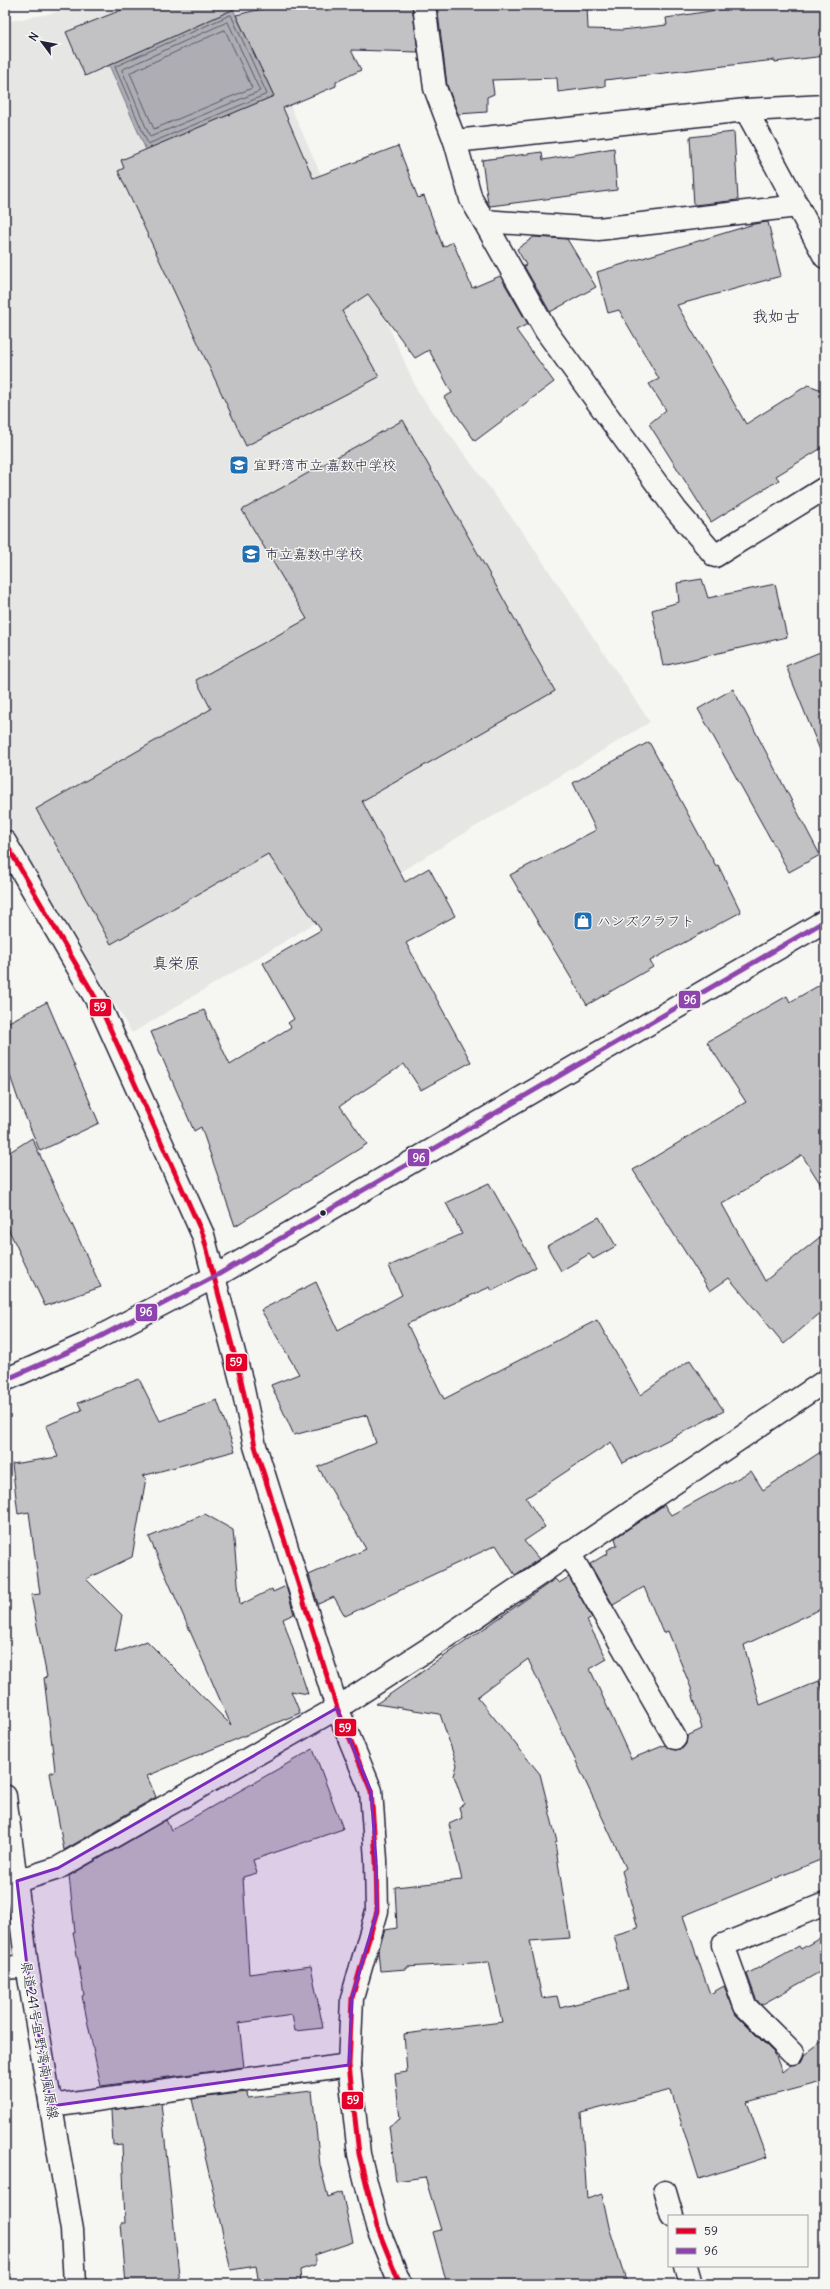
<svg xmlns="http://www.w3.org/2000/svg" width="830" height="2289" font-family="Delius,'Klee One',sans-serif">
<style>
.built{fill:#e6e6e4}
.water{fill:#adadb3;stroke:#757583}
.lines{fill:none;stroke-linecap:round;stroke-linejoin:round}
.shore{stroke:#5a5a6b;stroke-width:1}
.building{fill:#c2c2c4;stroke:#22223b;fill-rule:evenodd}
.minor-casing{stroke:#22223b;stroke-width:25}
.major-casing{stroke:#22223b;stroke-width:25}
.minor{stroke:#f6f6f2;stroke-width:22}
.major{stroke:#f6f6f2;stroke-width:22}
.bus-1-casing{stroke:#f6f6f2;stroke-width:8}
.bus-2-casing{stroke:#f6f6f2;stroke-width:8}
.bus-1{stroke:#e4002b;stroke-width:5}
.bus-2{stroke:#8e44ad;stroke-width:5}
.marked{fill:#7b2cbf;fill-opacity:0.2;stroke:#7b2cbf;stroke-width:3;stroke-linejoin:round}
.bus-dot{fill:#22223b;stroke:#f6f6f2;stroke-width:1.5}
.labels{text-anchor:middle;stroke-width:3;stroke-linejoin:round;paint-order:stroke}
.poi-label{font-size:14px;fill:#22223b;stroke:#f6f6f2;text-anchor:start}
.street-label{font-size:14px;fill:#22223b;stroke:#f6f6f2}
.quarter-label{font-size:16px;fill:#22223b;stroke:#f6f6f2}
.line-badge{stroke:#f6f6f2;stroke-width:1.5}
.badge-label{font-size:11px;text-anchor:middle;font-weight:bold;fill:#fff}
</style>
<rect width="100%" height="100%" fill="#f6f6f2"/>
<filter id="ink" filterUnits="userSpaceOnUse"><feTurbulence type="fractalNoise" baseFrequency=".025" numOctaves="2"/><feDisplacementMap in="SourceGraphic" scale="8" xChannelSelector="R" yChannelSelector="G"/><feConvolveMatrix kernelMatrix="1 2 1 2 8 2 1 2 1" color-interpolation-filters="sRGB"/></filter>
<g filter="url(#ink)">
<path class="built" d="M 96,5 L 250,5 L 256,29 L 418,392 L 527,538 L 650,722 L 132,1033 L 5,818 L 5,22 Z"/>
<path class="water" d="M 233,9 L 274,96 L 146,150 L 109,65 Z"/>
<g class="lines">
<g class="shore">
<path d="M 231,15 L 267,94 L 148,144 L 115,67 Z"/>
<path d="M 228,22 L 260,91 L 150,137 L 122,70 Z"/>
<path d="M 225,30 L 252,88 L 154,129 L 130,73 Z"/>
</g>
</g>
<g class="building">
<path d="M 134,5 L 243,5 L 85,76 L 66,32 Z"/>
<path d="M 279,5 L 412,5 L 418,52 L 351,50 L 361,70 L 336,82 L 336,86 L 283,108 L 313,178 L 398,146 L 418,198 L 424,196 L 443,247 L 453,242 L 472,288 L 500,276 L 528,324 L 516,330 L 554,382 L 475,441 L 444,397 L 452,393 L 429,350 L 415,358 L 368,294 L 342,311 L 379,377 L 246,446 L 118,171 L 124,168 L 121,160 L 274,96 L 236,15 Z"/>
<path d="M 437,5 L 587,5 L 588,29 L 622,30 L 667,25 L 666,18 L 748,5 L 825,5 L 825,56 L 775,62 L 775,60 L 605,80 L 605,86 L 558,92 L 557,78 L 492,80 L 494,94 L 487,97 L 487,112 L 458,114 L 447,85 Z"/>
<path d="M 734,132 L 738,200 L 694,205 L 690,137 Z"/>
<path d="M 614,148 L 617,190 L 490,206 L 488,203 L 482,160 L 542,152 L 543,160 Z"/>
<path d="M 768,222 L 781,276 L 677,305 L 746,424 L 808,385 L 825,391 L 825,446 L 776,476 L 779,480 L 711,522 L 649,424 L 666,410 L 649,384 L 659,379 L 619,310 L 608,313 L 597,272 L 754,224 Z"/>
<path d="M 534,237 L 567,239 L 596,287 L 550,312 L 524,266 L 526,265 L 517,249 Z"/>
<path d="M 403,420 L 555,691 L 362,801 L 405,882 L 429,868 L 455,916 L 406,943 L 471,1062 L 421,1090 L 404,1064 L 340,1106 L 367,1144 L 235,1226 L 201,1127 L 194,1131 L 151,1032 L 204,1010 L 230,1065 L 291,1027 L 288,1023 L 294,1019 L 263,963 L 321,930 L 268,854 L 111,944 L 36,809 L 211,709 L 196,680 L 307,619 L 242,510 Z"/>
<path d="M 702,579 L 708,598 L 775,584 L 787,637 L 663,666 L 652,610 L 679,602 L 677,583 Z"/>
<path d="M 825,650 L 825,760 L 824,760 L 786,666 Z"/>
<path d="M 733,689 L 820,855 L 789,872 L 698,709 Z"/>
<path d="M 649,742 L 716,866 L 718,865 L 741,912 L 650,961 L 653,967 L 587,1005 L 510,875 L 596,830 L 573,783 Z"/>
<path d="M 825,982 L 825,1191 L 802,1155 L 722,1204 L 765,1281 L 825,1233 L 825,1309 L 784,1344 L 729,1278 L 710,1291 L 633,1170 L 746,1102 L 707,1042 L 787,996 L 790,1002 Z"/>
<path d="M 47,1002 L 99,1123 L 40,1151 L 18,1099 L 5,1061 L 5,1024 Z"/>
<path d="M 32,1138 L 101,1287 L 45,1306 L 5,1222 L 5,1155 Z"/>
<path d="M 489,1183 L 536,1267 L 492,1291 L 490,1287 L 407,1324 L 444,1399 L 597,1320 L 640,1395 L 690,1360 L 724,1411 L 623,1463 L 611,1442 L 526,1498 L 545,1527 L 524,1541 L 539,1559 L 515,1575 L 496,1545 L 345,1616 L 334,1597 L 318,1604 L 309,1575 L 366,1549 L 318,1467 L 376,1443 L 367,1415 L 294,1435 L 271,1385 L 299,1374 L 261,1310 L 316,1282 L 338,1330 L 402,1295 L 389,1266 L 462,1234 L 446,1203 Z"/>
<path d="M 599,1217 L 616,1246 L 593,1259 L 589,1254 L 561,1271 L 547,1246 Z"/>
<path d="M 139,1379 L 160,1421 L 217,1400 L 235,1451 L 142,1476 L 146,1478 L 132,1557 L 86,1579 L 122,1615 L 115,1653 L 147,1641 L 231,1725 L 149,1537 L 205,1514 L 233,1530 L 240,1605 L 272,1589 L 273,1592 L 286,1586 L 294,1614 L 283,1619 L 308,1694 L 291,1691 L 300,1713 L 147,1776 L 156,1797 L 64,1850 L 50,1773 L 55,1770 L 44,1678 L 47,1677 L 31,1595 L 40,1594 L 29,1512 L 18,1514 L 12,1464 L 58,1457 L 46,1426 L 82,1410 L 78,1403 Z"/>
<path d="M 825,1449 L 825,1607 L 744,1645 L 760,1705 L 819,1681 L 825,1696 L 825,1858 L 683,1916 L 710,1994 L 724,1986 L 736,2015 L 775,2054 L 782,2072 L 791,2065 L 801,2062 L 804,2055 L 825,2039 L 825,2081 L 747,2102 L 767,2157 L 699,2179 L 671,2090 L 581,2113 L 587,2199 L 602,2194 L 609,2227 L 627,2284 L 447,2284 L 433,2232 L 441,2230 L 425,2177 L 396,2181 L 389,2126 L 400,2119 L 395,2074 L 407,2072 L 404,2034 L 502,2022 L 489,1962 L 407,1967 L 407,1969 L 380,1971 L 378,1951 L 385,1930 L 397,1928 L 395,1887 L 462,1880 L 449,1824 L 462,1818 L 459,1807 L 464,1804 L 454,1776 L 457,1765 L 440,1714 L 376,1704 L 555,1579 L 559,1583 L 569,1577 L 592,1618 L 587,1621 L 607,1659 L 590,1669 L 631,1759 L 665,1745 L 675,1750 L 682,1749 L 686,1744 L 687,1736 L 702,1729 L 691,1688 L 668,1631 L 663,1633 L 644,1587 L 613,1605 L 590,1564 L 608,1553 L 607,1550 L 617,1545 L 615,1538 L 664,1505 L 671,1515 L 751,1471 L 763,1490 ZM 528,1659 L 626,1868 L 622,1871 L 638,1928 L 614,1935 L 628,1990 L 560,2008 L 557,1996 L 542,1998 L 530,1941 L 570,1938 L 555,1843 L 557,1842 L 540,1774 L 477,1697 Z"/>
<path d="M 313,1749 L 343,1829 L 253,1860 L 257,1873 L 243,1877 L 249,1974 L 311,1966 L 323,2028 L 295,2031 L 292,2015 L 239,2023 L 244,2067 L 101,2086 L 82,1996 L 84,1995 L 73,1932 L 75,1932 L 69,1876 L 166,1820 L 171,1830 Z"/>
<path d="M 825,1935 L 825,1969 L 761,2005 L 756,1999 L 747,1974 L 799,1946 L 801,1949 Z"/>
<path d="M 312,2091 L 320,2165 L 328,2197 L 342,2192 L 353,2242 L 315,2255 L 315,2265 L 300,2270 L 301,2284 L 259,2284 L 256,2266 L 231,2270 L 192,2099 L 247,2092 L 248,2098 Z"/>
<path d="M 161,2103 L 180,2284 L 126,2284 L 121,2223 L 125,2223 L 122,2144 L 113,2145 L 111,2110 Z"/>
</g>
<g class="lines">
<defs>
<g id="minor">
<path d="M 424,5 L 435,88 L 455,141 L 746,110 L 825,106"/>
<path d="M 746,110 L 825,257"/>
<path d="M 455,141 L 471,199 L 484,221 L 598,229 L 798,206"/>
<path d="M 484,221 L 546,331 L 676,510 L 715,556 L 825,488"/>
<path d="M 5,842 L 99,1004 L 203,1235 L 241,1380 L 255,1446 L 337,1708 L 371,1791 L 376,1860 L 377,1911 L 352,1998 L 349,2065 L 359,2154 L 377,2227 L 400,2284"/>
<path d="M 569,1553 L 675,1738"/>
<path d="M 17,1881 L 58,1868 L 337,1708 L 433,1646 L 825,1381"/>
<path d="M 5,1968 L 27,1966"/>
<path d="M 792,2053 L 745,2006 L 723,1945 L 825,1904"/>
<path d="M 51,2106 L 349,2065"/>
<path d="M 665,2192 L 672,2216"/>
<path d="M 686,2266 L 691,2284"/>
</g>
<g id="major">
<path d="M 5,1380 L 84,1345 L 214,1277 L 825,921"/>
<path d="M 5,1796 L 27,1966 L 72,2230 L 75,2284"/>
</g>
</defs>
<use href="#minor" class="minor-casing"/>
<use href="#major" class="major-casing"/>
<use href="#minor" class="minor"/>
<use href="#major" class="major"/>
<defs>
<path id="bus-1" d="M 5,842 L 99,1004 L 203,1235 L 241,1380 L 255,1446 L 337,1708 L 371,1791 L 376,1860 L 377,1911 L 352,1998 L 349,2065 L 359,2154 L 377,2227 L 400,2284"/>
<path id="bus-2" d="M 5,1380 L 84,1345 L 214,1277 L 825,921"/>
</defs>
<use href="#bus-1" class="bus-1-casing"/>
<use href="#bus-2" class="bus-2-casing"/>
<use href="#bus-1" class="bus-1"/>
<use href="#bus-2" class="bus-2"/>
</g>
</g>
<path class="marked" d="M 337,1708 L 371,1791 L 376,1860 L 377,1911 L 352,1998 L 349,2065 L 51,2106 L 27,1966 L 17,1881 L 58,1868 Z"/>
<defs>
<symbol id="school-square" viewBox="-11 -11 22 22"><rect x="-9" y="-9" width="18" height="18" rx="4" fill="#1f6fb2" stroke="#f6f6f2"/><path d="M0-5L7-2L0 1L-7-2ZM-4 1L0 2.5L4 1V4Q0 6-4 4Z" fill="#fff"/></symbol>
<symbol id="shop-square" viewBox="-11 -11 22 22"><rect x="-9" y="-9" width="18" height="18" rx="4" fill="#1f6fb2" stroke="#f6f6f2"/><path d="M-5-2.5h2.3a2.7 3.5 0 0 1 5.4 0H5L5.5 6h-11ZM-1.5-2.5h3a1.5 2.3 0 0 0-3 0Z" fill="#fff"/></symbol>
</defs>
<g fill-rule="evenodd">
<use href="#school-square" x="228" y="454" width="22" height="22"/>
<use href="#school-square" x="240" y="543" width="22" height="22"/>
<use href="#shop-square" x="572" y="910" width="22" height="22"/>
</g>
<circle class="bus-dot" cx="323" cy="1213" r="3.5"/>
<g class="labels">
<g class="poi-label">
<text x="253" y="470">宜野湾市立 嘉数中学校</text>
<text x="265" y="559">市立嘉数中学校</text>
<text x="597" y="926">ハンズクラフト</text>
</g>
<g class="street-label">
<text transform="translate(40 2040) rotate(80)" y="5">県道241号宜野湾南風原線</text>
</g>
<g class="quarter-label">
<text x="776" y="322">我如古</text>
<text x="176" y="969">真栄原</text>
</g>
</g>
<g class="line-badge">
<rect x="678" y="990" width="23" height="19" rx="4" fill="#8e44ad"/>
<rect x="89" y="998" width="23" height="19" rx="4" fill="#e4002b"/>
<rect x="407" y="1148" width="23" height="19" rx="4" fill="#8e44ad"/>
<rect x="135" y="1303" width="23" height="19" rx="4" fill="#8e44ad"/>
<rect x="225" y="1353" width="23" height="19" rx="4" fill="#e4002b"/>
<rect x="334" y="1718" width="23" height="19" rx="4" fill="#e4002b"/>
<rect x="341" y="2091" width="23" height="19" rx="4" fill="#e4002b"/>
</g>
<g class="badge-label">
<text x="690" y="1004">96</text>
<text x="100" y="1011">59</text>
<text x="419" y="1162">96</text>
<text x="146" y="1316">96</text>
<text x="236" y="1366">59</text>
<text x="345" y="1732">59</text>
<text x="353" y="2104">59</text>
</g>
<rect width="830" height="2289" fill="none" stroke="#f6f6f2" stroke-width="20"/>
<rect x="10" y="10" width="810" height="2269" fill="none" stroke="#22223b" stroke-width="1.5" filter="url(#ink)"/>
<rect x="668" y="2215" width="140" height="52" fill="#f6f6f2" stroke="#a1a1a9"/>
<rect x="676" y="2228" width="20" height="6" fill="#e4002b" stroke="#a1a1a9"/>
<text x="704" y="2235" font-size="12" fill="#22223b">59</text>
<rect x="676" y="2248" width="20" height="6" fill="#8e44ad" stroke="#a1a1a9"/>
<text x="704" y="2255" font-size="12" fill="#22223b">96</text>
<g transform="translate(42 42) rotate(302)" stroke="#f6f6f2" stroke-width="3" paint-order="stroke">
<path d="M0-3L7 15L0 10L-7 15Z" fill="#22223b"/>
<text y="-6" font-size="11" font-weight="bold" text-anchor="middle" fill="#22223b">N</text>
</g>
</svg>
